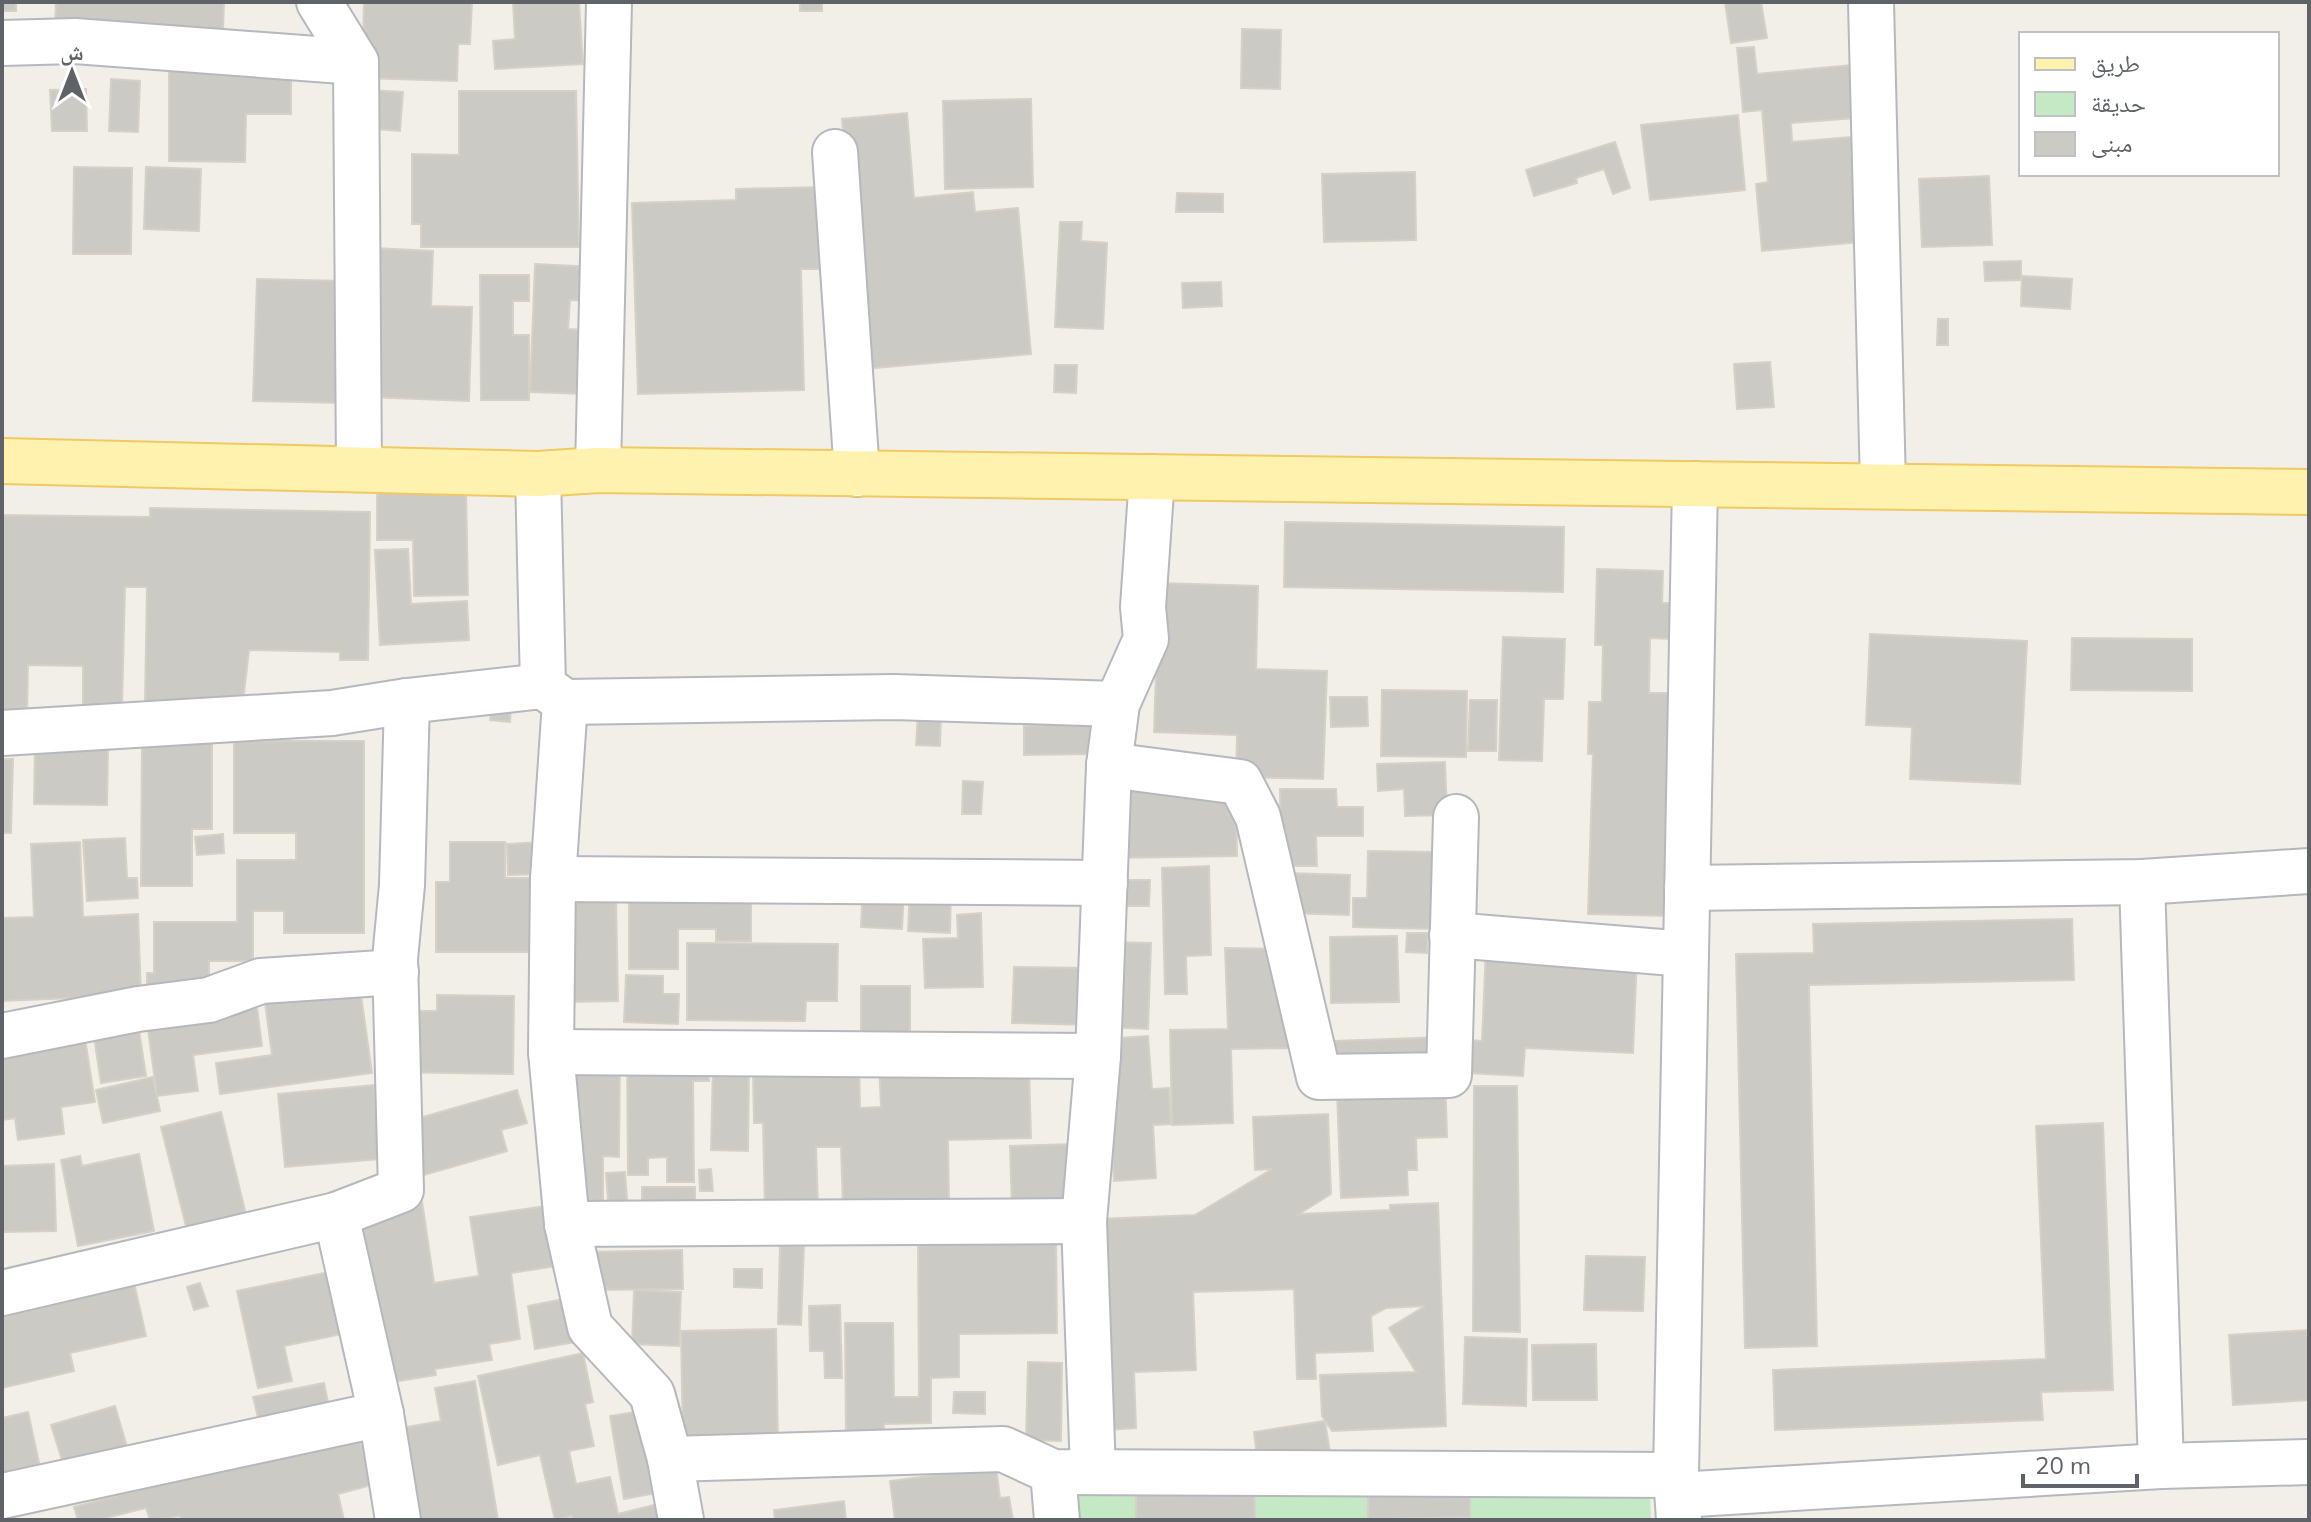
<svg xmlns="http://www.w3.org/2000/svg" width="2311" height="1522" font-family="Mulish,'Noto Naskh Arabic',sans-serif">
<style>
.green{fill:#c5e8c5}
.building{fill:#cccac5;stroke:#d6d1c6;stroke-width:2}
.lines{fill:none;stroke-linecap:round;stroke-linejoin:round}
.minor-casing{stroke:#b5b8bc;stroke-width:48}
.major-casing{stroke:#f2c960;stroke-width:48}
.minor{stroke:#fff;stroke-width:44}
.major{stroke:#fff2af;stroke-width:44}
</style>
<rect width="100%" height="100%" fill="#f1efe8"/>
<path class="green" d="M 1065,1490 L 1650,1492 L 1651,1520 L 1069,1520 Z"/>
<g class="building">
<rect x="2" y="2" width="14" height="9"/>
<path d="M 56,2 L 224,2 L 223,30 L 55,25 Z"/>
<path d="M 364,2 L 472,2 L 470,44 L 458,44 L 457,81 L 362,78 Z"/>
<path d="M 513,2 L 579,2 L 583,64 L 495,69 L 493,41 L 515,39 Z"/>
<rect x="800" y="2" width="22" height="9"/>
<path d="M 1725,2 L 1761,2 L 1767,38 L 1731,43 Z"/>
<path d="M 1242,29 L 1281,30 L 1280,89 L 1241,88 Z"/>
<path d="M 1754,47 L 1757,74 L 1851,65 L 1855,118 L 1791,123 L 1792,142 L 1862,136 L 1871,241 L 1762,251 L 1756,184 L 1768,182 L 1762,110 L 1743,112 L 1737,48 Z"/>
<path d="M 169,68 L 291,69 L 291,114 L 246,114 L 245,162 L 169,161 Z"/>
<path d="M 111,79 L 140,81 L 138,132 L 109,131 Z"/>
<path d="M 86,89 L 87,131 L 52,131 L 50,90 Z"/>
<path d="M 367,90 L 403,92 L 400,131 L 363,128 Z"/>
<path d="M 459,91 L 576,91 L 579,247 L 421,247 L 421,224 L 412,224 L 412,154 L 459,155 Z"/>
<path d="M 1031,99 L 1033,187 L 945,189 L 943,101 Z"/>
<path d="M 907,113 L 914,198 L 973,192 L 975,212 L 1018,208 L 1031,354 L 865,369 L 842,119 Z"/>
<path d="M 1738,115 L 1745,190 L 1650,200 L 1641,125 Z"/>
<path d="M 1615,142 L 1630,188 L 1613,194 L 1604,169 L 1576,178 L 1577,183 L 1534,196 L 1526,170 Z"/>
<path d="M 74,167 L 132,168 L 131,254 L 73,254 Z"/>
<path d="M 146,167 L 201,169 L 199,231 L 144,229 Z"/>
<path d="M 1415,172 L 1416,240 L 1324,242 L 1322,174 Z"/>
<path d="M 1989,176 L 1992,245 L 1922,247 L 1919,179 Z"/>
<path d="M 823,187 L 829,269 L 801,269 L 804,390 L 638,394 L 632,203 L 736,200 L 736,189 Z"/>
<path d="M 1177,193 L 1223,194 L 1223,212 L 1176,212 Z"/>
<path d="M 1060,222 L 1082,222 L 1081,241 L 1107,243 L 1103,329 L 1055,327 Z"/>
<path d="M 373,248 L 433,251 L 431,306 L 472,307 L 469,401 L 367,397 Z"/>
<path d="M 2021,261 L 2021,280 L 1985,281 L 1984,262 Z"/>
<path d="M 535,264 L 596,267 L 594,301 L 570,300 L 568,329 L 588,330 L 585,394 L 530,392 Z"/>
<path d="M 480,275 L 529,275 L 529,301 L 513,301 L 513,335 L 529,335 L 529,400 L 481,400 Z"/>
<path d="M 2022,276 L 2072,279 L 2070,309 L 2021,306 Z"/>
<path d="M 257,279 L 345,281 L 342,403 L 253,401 Z"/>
<path d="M 1221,282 L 1222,306 L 1183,308 L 1182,283 Z"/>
<path d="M 1938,319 L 1948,319 L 1948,345 L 1937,345 Z"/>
<path d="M 1770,362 L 1774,407 L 1737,409 L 1734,364 Z"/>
<path d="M 1055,365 L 1077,365 L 1076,393 L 1054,392 Z"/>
<path d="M 466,489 L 468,595 L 414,596 L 413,540 L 377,540 L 377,491 Z"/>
<path d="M 150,508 L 370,512 L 368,660 L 340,660 L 340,652 L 249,650 L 243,702 L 145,702 L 147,587 L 125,587 L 122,706 L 83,705 L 83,666 L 28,665 L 27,714 L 2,714 L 2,515 L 150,517 Z"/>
<path d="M 1285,522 L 1564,527 L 1563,592 L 1284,587 Z"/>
<path d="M 408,549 L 411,604 L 467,601 L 469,640 L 380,645 L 375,550 Z"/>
<path d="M 1597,569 L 1663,571 L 1662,603 L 1672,603 L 1671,639 L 1650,638 L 1649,693 L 1674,693 L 1669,916 L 1588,914 L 1593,754 L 1588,754 L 1589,702 L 1602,702 L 1603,645 L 1595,645 Z"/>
<path d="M 1159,583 L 1258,586 L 1256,669 L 1327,671 L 1323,779 L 1236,777 L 1237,735 L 1154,732 Z"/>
<path d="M 1870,634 L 2027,641 L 2020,784 L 1910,779 L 1912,727 L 1866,725 Z"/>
<path d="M 1503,637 L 1565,639 L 1563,699 L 1544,699 L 1542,761 L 1499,760 Z"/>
<path d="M 2072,638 L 2192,639 L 2192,691 L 2071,690 Z"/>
<path d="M 1382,690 L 1467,691 L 1466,757 L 1381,756 Z"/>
<path d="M 493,692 L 512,693 L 510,722 L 490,720 Z"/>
<path d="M 1330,697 L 1367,697 L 1368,726 L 1331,727 Z"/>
<path d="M 1470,700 L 1497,700 L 1496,751 L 1468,751 Z"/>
<path d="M 1090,706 L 1091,754 L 1024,755 L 1024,726 L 1044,725 L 1044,707 Z"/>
<path d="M 918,713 L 941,714 L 940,746 L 916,745 Z"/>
<path d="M 142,735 L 212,735 L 212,829 L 192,829 L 192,886 L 141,886 Z"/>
<path d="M 234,741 L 364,741 L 364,933 L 284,933 L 284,911 L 253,911 L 253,961 L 209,961 L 209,982 L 147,1001 L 147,973 L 154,973 L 154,922 L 237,922 L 237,860 L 296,860 L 296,833 L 234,833 Z"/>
<path d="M 35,748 L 108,749 L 107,805 L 34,804 Z"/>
<path d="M 2,759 L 13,759 L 11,833 L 2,833 Z"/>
<path d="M 1445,762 L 1447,815 L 1405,816 L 1404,789 L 1378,791 L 1377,764 Z"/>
<path d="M 963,781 L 983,782 L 981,814 L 962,814 Z"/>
<path d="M 1236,786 L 1237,856 L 1113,858 L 1112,788 Z"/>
<path d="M 1280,789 L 1336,789 L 1337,807 L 1363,807 L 1363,836 L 1316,836 L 1317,866 L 1281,866 Z"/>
<path d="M 223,834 L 224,853 L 197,855 L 195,837 Z"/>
<path d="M 125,838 L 127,878 L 137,878 L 138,898 L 87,901 L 83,840 Z"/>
<path d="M 80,842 L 83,917 L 138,914 L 141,995 L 2,1001 L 2,918 L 34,917 L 31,844 Z"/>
<path d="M 450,842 L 505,842 L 505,878 L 544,878 L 544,952 L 436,952 L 436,882 L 450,882 Z"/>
<path d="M 543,842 L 544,874 L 508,875 L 507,844 Z"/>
<path d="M 1368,851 L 1434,852 L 1433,929 L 1353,927 L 1353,898 L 1367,898 Z"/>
<path d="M 1209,866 L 1211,955 L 1186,956 L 1187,994 L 1165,994 L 1162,868 Z"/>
<path d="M 1286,873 L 1350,875 L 1349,915 L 1286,913 Z"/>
<path d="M 1128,880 L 1150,880 L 1149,906 L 1127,906 Z"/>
<path d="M 629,881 L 751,881 L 751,941 L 716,941 L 716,929 L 678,929 L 678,969 L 629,969 Z"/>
<path d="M 863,886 L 904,888 L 902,929 L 861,927 Z"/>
<path d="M 910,887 L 951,889 L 950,933 L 908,931 Z"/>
<path d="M 616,899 L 618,1001 L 569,1002 L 567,900 Z"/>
<path d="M 981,913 L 983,987 L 925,988 L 923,939 L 958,938 L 957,915 Z"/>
<path d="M 2072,919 L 2074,980 L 1809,985 L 1817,1346 L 1745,1348 L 1736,954 L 1814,953 L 1813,924 Z"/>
<path d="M 1407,933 L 1428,933 L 1427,953 L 1406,952 Z"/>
<path d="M 1397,936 L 1399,1002 L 1331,1003 L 1330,937 Z"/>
<path d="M 1109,942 L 1151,943 L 1148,1029 L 1106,1027 Z"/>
<path d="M 687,943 L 838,944 L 837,1001 L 806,1001 L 805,1021 L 687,1020 Z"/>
<path d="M 1225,948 L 1287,949 L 1296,1048 L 1231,1049 L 1233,1123 L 1172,1125 L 1170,1030 L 1228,1029 Z"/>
<path d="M 1486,948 L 1637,954 L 1633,1053 L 1525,1048 L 1523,1076 L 1468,1073 L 1470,1040 L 1482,1041 Z"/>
<path d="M 1014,967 L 1091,968 L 1090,1025 L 1012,1023 Z"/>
<path d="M 626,975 L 663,976 L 663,994 L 679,994 L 678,1024 L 624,1022 Z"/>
<path d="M 359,981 L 372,1073 L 220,1094 L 216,1063 L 272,1055 L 264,995 Z"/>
<rect x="861" y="986" width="49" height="62"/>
<path d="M 437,995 L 514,996 L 513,1074 L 391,1072 L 392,1011 L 437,1011 Z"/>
<path d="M 257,1007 L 262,1046 L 193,1055 L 198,1091 L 157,1096 L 147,1022 Z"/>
<path d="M 139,1030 L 146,1076 L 101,1083 L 94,1037 Z"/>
<path d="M 1148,1036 L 1152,1089 L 1169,1088 L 1171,1124 L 1153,1125 L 1156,1178 L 1114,1181 L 1105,1039 Z"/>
<path d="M 1444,1037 L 1447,1137 L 1416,1138 L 1417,1170 L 1407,1170 L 1408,1195 L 1341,1198 L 1335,1041 Z"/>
<path d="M 85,1039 L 95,1102 L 61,1107 L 64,1134 L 18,1140 L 15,1118 L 2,1120 L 2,1052 Z"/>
<path d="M 627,1048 L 709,1058 L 709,1081 L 693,1081 L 694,1182 L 667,1182 L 667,1157 L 648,1158 L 648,1175 L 628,1175 Z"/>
<path d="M 571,1054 L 620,1055 L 619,1157 L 603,1156 L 603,1221 L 570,1221 Z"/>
<path d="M 859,1061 L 860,1108 L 881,1107 L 879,1062 L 1029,1067 L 1031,1138 L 948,1140 L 949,1205 L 843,1208 L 841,1147 L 816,1147 L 818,1209 L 765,1210 L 763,1123 L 754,1123 L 753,1072 Z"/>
<path d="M 713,1067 L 749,1068 L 748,1151 L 711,1150 Z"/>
<path d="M 153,1077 L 160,1111 L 103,1123 L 96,1090 Z"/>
<path d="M 374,1085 L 380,1159 L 285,1167 L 278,1094 Z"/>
<path d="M 1474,1086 L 1517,1086 L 1520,1332 L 1473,1331 Z"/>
<path d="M 517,1090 L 527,1123 L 501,1130 L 507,1151 L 424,1175 L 409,1121 Z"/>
<path d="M 221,1112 L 249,1227 L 190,1242 L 161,1127 Z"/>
<path d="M 1328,1114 L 1331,1194 L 1299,1214 L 1390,1210 L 1390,1205 L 1438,1203 L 1446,1426 L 1332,1431 L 1322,1416 L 1320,1375 L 1416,1372 L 1389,1328 L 1425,1306 L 1386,1308 L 1371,1316 L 1373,1351 L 1315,1353 L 1316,1379 L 1297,1379 L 1294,1289 L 1193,1292 L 1196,1370 L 1134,1372 L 1136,1428 L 1106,1430 L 1098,1219 L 1195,1215 L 1272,1169 L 1255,1170 L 1253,1117 Z"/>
<path d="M 2103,1123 L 2113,1390 L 2041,1392 L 2043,1420 L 1775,1430 L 1773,1370 L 2046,1359 L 2036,1126 Z"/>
<path d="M 1074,1144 L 1076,1207 L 1012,1209 L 1010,1146 Z"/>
<path d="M 139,1154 L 154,1231 L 78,1246 L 61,1160 L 80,1156 L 82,1166 Z"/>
<path d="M 54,1164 L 56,1231 L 2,1232 L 2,1166 Z"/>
<path d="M 711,1169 L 713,1191 L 700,1191 L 699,1170 Z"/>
<path d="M 625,1172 L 628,1212 L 609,1214 L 606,1173 Z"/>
<path d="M 642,1187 L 695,1187 L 695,1220 L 642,1221 Z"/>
<path d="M 422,1201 L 434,1283 L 479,1276 L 470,1217 L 554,1205 L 563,1265 L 511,1273 L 520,1339 L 489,1344 L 492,1360 L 435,1369 L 436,1375 L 386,1383 L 360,1211 Z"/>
<path d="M 1056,1234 L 1057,1333 L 959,1334 L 959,1377 L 931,1378 L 931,1423 L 884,1424 L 884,1436 L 846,1437 L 845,1323 L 893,1323 L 894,1397 L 919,1397 L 918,1235 Z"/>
<path d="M 780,1244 L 804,1245 L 801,1325 L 778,1324 Z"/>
<path d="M 682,1250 L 683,1289 L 588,1290 L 587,1252 Z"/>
<path d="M 1586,1256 L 1645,1257 L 1643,1311 L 1584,1310 Z"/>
<path d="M 734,1269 L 762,1269 L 762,1288 L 734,1287 Z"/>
<path d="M 334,1271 L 347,1333 L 284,1346 L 292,1381 L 258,1388 L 237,1291 Z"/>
<path d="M 133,1278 L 146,1336 L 70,1353 L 74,1371 L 2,1388 L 2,1308 Z"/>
<path d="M 200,1283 L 208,1306 L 194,1310 L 187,1287 Z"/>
<path d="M 634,1290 L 681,1292 L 679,1346 L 632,1344 Z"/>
<path d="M 574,1297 L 582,1341 L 535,1349 L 528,1306 Z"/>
<path d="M 840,1305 L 842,1378 L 825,1378 L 824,1351 L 810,1351 L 809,1306 Z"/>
<path d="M 776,1329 L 778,1446 L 683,1447 L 681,1331 Z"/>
<path d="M 2309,1330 L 2309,1400 L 2233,1405 L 2229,1335 Z"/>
<path d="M 1465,1337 L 1527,1339 L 1526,1406 L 1463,1404 Z"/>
<path d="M 1596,1344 L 1597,1400 L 1533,1400 L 1532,1345 Z"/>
<path d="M 583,1353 L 593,1402 L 585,1404 L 594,1446 L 569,1451 L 576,1484 L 610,1477 L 618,1514 L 658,1504 L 662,1520 L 573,1520 L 572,1516 L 555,1520 L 540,1455 L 498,1465 L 478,1376 Z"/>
<path d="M 1028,1362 L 1062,1363 L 1061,1441 L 1026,1440 Z"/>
<path d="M 475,1381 L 498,1520 L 418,1520 L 401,1428 L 441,1421 L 435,1388 Z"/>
<path d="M 324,1383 L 331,1416 L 261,1430 L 253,1397 Z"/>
<path d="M 954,1392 L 985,1392 L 985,1414 L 953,1413 Z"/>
<path d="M 115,1406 L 130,1457 L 67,1476 L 51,1425 Z"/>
<path d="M 642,1411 L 656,1493 L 624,1499 L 610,1416 Z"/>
<path d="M 28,1412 L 43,1481 L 2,1489 L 2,1418 Z"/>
<path d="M 1325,1421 L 1330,1453 L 1258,1465 L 1254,1432 Z"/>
<path d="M 358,1432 L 371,1485 L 338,1494 L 344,1520 L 181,1520 L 180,1516 L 150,1520 L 146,1508 L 97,1520 L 78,1520 L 74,1507 Z"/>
<path d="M 996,1467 L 1000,1498 L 1009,1497 L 1013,1520 L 895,1520 L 890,1481 Z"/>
<path d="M 1470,1484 L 1470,1517 L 1368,1519 L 1368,1496 Z"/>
<path d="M 1254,1486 L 1255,1520 L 1136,1520 L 1136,1488 Z"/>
<path d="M 844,1501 L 846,1520 L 775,1520 L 774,1510 Z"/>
</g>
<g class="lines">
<defs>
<g id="minor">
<path d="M 319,2 L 356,62 L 359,467"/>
<path d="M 1871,2 L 1883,486"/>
<path d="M 2,43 L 75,41 L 356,62"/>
<path d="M 835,152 L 857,474"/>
<path d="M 598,470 L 609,2"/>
<path d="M 538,474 L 543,686 L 565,702 L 553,879 L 551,1052 L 567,1224 L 590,1327 L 652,1394 L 670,1459 L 681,1520"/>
<path d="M 565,702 L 894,697 L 1117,704"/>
<path d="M 2,733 L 332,713 L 407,701"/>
<path d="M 1109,765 L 1240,782 L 1258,817 L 1319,1077 L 1449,1075 L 1456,817"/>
<path d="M 553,879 L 1105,883"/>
<path d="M 2142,882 L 2161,1466"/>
<path d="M 1687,888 L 2142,882 L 2309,871"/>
<path d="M 1452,935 L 1686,954"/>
<path d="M 2,1036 L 138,1009 L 209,1000 L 261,981 L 396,972"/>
<path d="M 551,1052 L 1098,1056"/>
<path d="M 336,1215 L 381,1414 L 398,1520"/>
<path d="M 567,1224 L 1084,1221"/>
<path d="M 2,1293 L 336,1215 L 401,1190 L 395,959 L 402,885 L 407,701 L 543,686"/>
<path d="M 670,1459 L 1003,1449 L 1053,1472 L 1676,1475"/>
<path d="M 1053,1472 L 1057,1520"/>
<path d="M 1093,1472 L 1084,1221 L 1098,1056 L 1109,765 L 1117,704 L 1146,639 L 1143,607 L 1152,477"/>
<path d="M 1678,1495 L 2161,1466 L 2309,1462"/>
<path d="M 2,1496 L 381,1414"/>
<path d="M 1679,1520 L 1676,1475 L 1695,484"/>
</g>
<path id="major" d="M 2,461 L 538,474 L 598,470 L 2309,492"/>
</defs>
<use href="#minor" class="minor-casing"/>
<use href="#major" class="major-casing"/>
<use href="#minor" class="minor"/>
<use href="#major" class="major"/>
</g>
<rect width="2311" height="1522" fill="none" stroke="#5f6368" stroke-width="8"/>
<rect x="2019" y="32" width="260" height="144" fill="#ffffff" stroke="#bfc1c3" stroke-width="2"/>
<rect x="2035" y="58" width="40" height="12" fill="#fff2af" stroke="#bfc1c3" stroke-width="2"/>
<text x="2091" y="72" font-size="24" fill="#5f6368">طريق</text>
<rect x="2035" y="92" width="40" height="24" fill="#c5e8c5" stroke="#bfc1c3" stroke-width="2"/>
<text x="2091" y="112" font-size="24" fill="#5f6368">حديقة</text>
<rect x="2035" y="132" width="40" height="24" fill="#cccac5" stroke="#bfc1c3" stroke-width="2"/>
<text x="2091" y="152" font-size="24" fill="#5f6368">مبنى</text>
<g transform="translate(72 72)" stroke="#ffffff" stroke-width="6" paint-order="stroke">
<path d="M0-6L14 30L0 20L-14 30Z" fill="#5f6368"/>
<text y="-12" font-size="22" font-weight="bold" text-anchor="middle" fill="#5f6368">ش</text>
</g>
<path d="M2023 1474v12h114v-12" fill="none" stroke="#5f6368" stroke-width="4"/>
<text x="2035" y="1474" font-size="24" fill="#5f6368" stroke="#ffffff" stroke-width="6" paint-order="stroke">20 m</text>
</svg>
